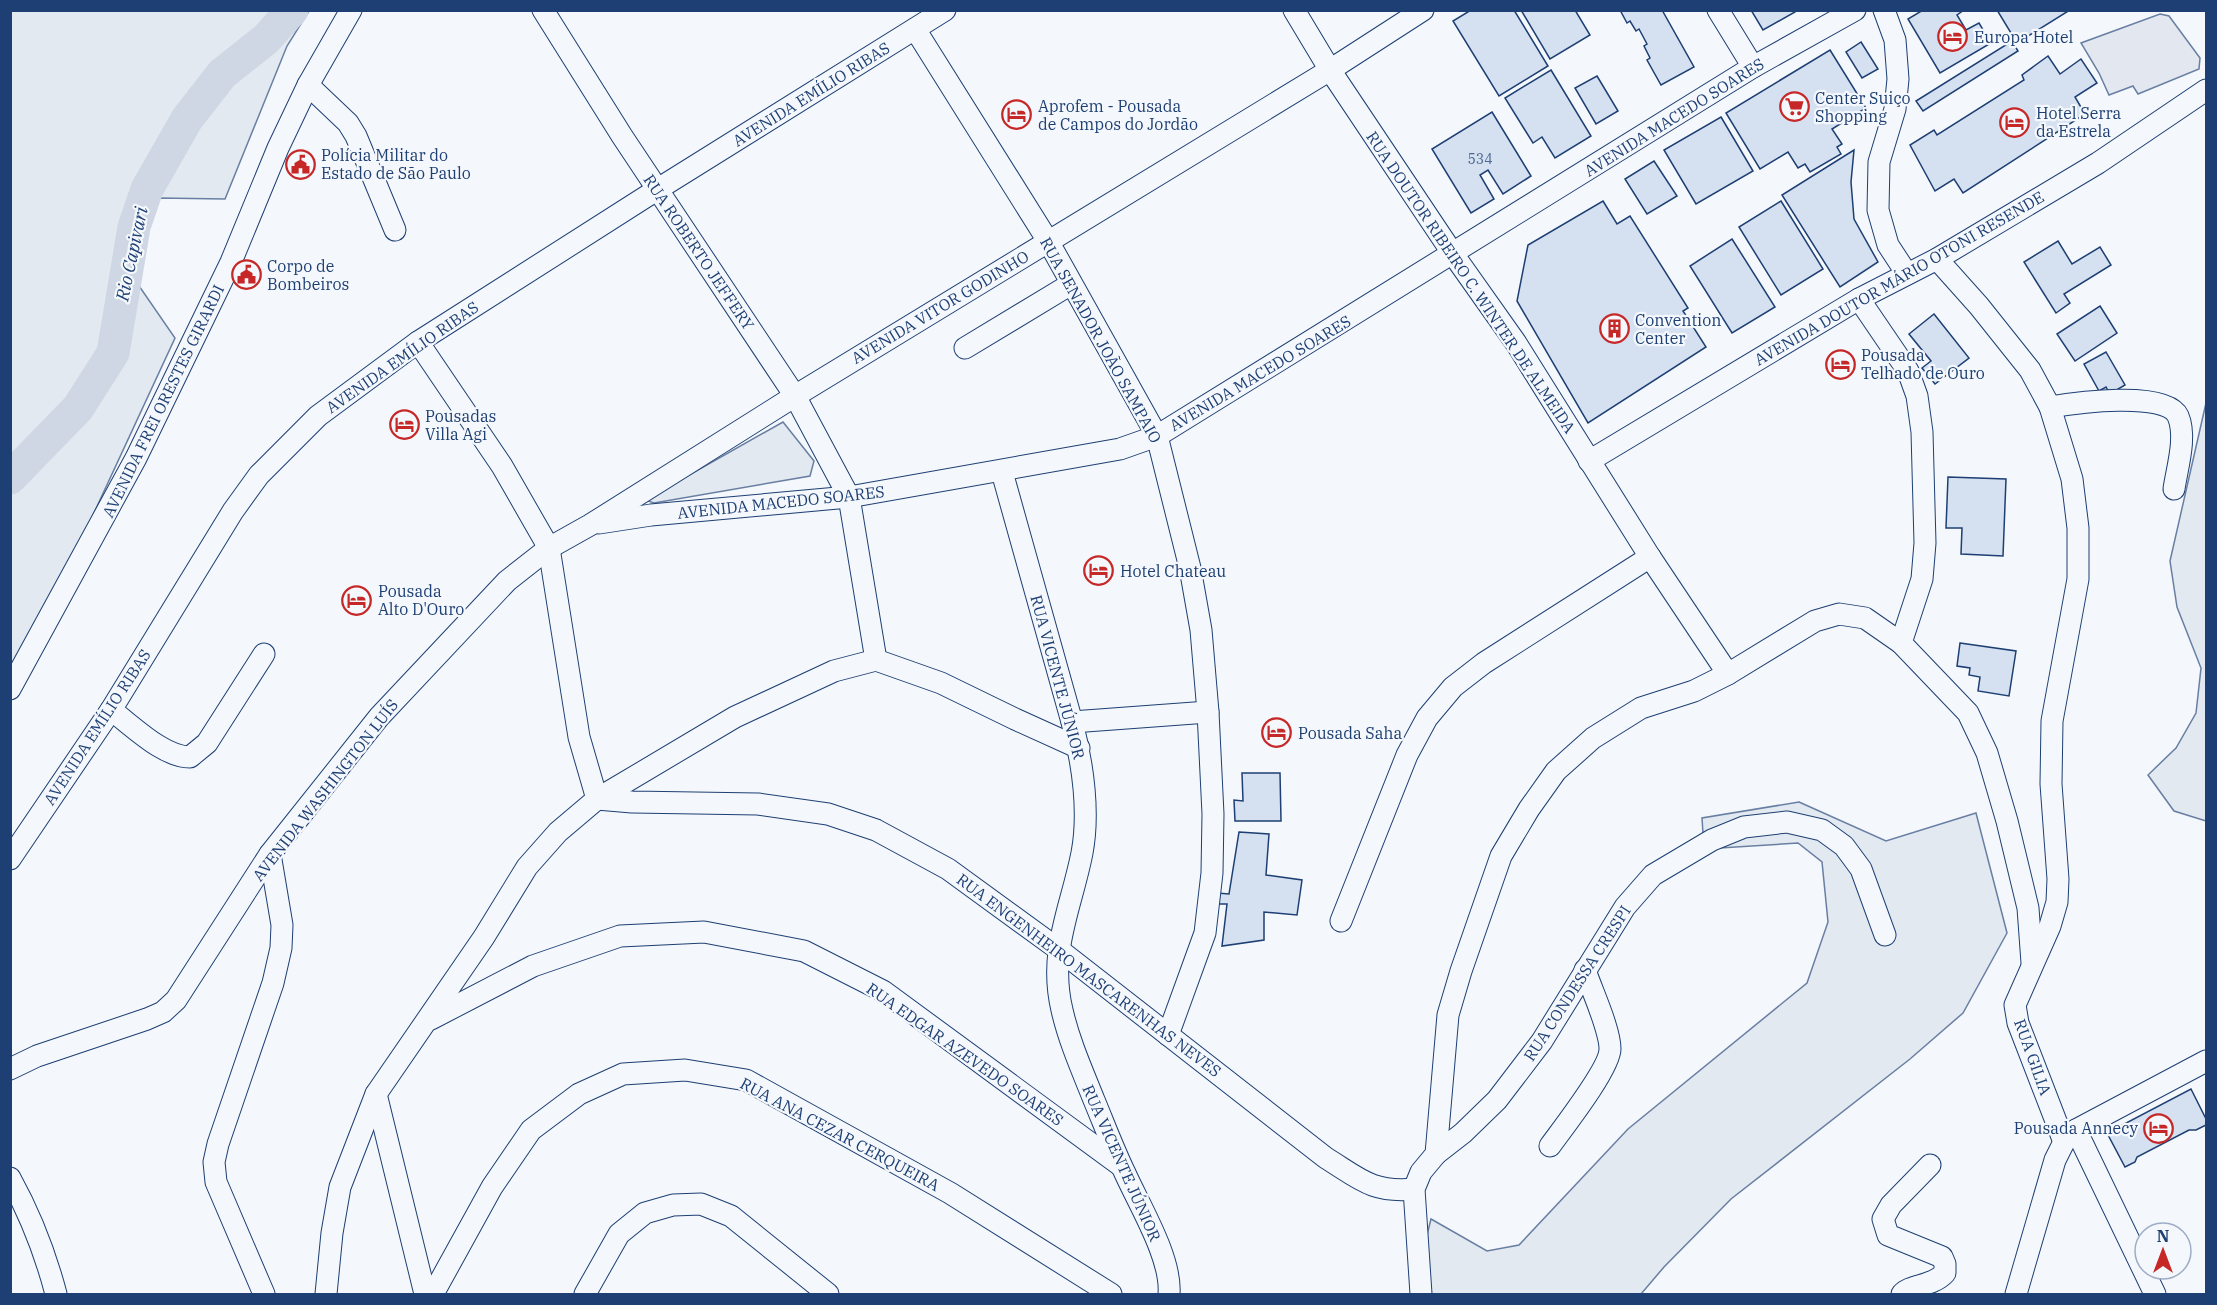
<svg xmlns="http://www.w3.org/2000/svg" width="2217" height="1305" font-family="'IBM Plex Serif',serif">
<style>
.green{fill:#e3e9f0;stroke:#687fa3;stroke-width:1.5}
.parking{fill:#e3e8f0;stroke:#687fa3;stroke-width:1.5}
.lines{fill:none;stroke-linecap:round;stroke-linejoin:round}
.river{stroke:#cfd7e4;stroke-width:33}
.building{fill:#d5e0f0;stroke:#1d3f73;stroke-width:1.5}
.minor-casing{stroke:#1d3f73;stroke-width:23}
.minor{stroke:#f4f7fb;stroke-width:21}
.labels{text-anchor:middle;stroke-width:4.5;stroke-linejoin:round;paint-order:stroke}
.number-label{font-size:14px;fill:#4b6792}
.poi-label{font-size:16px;fill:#1d3f73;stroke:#f4f7fb;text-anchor:start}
.street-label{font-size:16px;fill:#1d3f73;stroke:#f4f7fb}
.water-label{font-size:18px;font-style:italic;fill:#1d3f73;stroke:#f4f7fb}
</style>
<rect width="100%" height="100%" fill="#f4f7fb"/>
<g class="green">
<path d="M 11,11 L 309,11 L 287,46 L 225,199 L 159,198 L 145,222 L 137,253 L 137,283 L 175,338 L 11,692 Z"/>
<path d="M 2206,403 L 2206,821 L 2174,811 L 2148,775 L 2176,748 L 2196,713 L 2201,668 L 2177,607 L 2170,561 Z"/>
<path d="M 783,422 L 814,461 L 810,476 L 654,503 L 648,501 L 652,496 Z"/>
<path d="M 1799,802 L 1886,841 L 1976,813 L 2007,933 L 1963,1013 L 1910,1059 L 1731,1199 L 1664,1267 L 1641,1294 L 1427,1294 L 1423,1251 L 1431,1219 L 1487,1251 L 1519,1245 L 1628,1129 L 1807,983 L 1828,922 L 1822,862 L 1798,843 L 1704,849 L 1702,818 Z"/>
</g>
<path class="parking" d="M 2160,14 L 2169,16 L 2200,58 L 2199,69 L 2138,94 L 2133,86 L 2109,95 L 2099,73 L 2081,43 Z"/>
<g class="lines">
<path class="river" d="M 10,478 L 78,408 L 113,353 L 134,227 L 147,189 L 187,119 L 222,74 L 266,39 L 292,10"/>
</g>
<g class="building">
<path d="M 1471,10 L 1514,10 L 1548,66 L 1499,96 L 1453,21 Z"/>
<path d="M 1521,10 L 1575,10 L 1590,35 L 1550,59 Z"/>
<path d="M 1620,10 L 1662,10 L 1694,67 L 1661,85 L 1647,60 L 1650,58 L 1644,46 L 1647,44 L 1639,29 L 1636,31 L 1630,21 L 1627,23 Z"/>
<path d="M 1751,10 L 1794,10 L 1795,12 L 1763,30 Z"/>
<path d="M 1923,10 L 1964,10 L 1957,15 L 1966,30 L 1979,23 L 1991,43 L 1940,73 L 1908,19 Z"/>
<path d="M 1997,10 L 2070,10 L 2017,43 Z"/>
<path d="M 2012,41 L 2018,51 L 1923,111 L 1916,101 Z"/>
<path d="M 1861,42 L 1878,69 L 1862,78 L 1846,52 Z"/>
<path d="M 1830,50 L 1866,108 L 1832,129 L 1842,144 L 1837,147 L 1841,154 L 1810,172 L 1805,164 L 1798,168 L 1788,152 L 1760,169 L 1726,113 Z"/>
<path d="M 2048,56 L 2060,74 L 2081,59 L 2097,83 L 2075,97 L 2085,114 L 1963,193 L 1954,179 L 1935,191 L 1910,145 L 1934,130 L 1937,135 L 2024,80 L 2022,75 Z"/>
<path d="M 1551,70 L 1591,136 L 1555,158 L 1542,137 L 1533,143 L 1505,98 Z"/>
<path d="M 1597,76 L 1618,111 L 1596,124 L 1575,88 Z"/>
<path d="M 1492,112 L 1531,176 L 1503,194 L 1488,170 L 1480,175 L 1494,199 L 1471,213 L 1432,149 Z"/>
<path d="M 1721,117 L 1753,171 L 1696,204 L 1664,150 Z"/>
<path d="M 1854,150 L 1851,182 L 1854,219 L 1878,262 L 1840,287 L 1782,195 Z"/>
<path d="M 1654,161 L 1677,196 L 1647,214 L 1625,179 Z"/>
<path d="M 1603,201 L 1617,224 L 1630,216 L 1688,308 L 1683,311 L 1706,347 L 1588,423 L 1517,301 L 1528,245 Z"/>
<path d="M 1781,201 L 1823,269 L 1781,295 L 1739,227 Z"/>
<path d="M 1732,239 L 1775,307 L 1732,333 L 1690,266 Z"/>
<path d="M 2058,241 L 2072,264 L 2100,247 L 2111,265 L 2064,294 L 2070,303 L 2056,313 L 2024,262 Z"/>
<path d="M 2100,306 L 2117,333 L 2075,361 L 2057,334 Z"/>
<path d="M 1934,314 L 1969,358 L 1935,384 L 1922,368 L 1931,361 L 1909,334 Z"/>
<path d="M 2106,352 L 2125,385 L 2110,394 L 2106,387 L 2099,391 L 2084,364 Z"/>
<path d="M 1948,477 L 2006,479 L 2003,556 L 1961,554 L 1962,528 L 1946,528 Z"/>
<path d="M 1960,643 L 2016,651 L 2009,696 L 1978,691 L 1980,677 L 1969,675 L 1970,668 L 1957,666 Z"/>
<path d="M 1242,773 L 1280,773 L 1281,821 L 1235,821 L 1234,800 L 1243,801 Z"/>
<path d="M 1239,832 L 1269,834 L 1266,875 L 1302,880 L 1297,915 L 1264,912 L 1264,940 L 1222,946 L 1227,904 L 1215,904 L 1217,893 L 1229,894 Z"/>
<path d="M 2191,1089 L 2206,1119 L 2206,1125 L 2196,1130 L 2189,1130 L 2137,1157 L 2135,1162 L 2125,1167 L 2107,1133 Z"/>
</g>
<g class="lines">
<defs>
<g id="minor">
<path d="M 543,10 L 622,136 L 795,396 L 849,497 L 876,660"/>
<path d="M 1294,10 L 1330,70 L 1453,254 L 1516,343 L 1650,557 L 1728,674"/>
<path d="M 1718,10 L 1753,67"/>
<path d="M 1884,10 L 1895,40 L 1898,79 L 1895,109 L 1879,162 L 1878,210 L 1888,245 L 1907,274"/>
<path d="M 915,29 L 1048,241 L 1157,436 L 1190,568 L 1201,630 L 1208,712 L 1213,814 L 1212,873 L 1205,933 L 1168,1035"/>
<path d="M 308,85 L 348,123 L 356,136 L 395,230"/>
<path d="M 1937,259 L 1979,306 L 2030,370 L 2050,407 L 2072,479 L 2078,528 L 2078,579 L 2052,721 L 2051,784 L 2058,879 L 2057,902 L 2050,926 L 2015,1005 L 2018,1023 L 2064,1142"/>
<path d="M 1859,299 L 1908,371 L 1917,396 L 1922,432 L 1925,543 L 1922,579 L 1901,643"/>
<path d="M 418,342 L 502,466 L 549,548 L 579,737 L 597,799"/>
<path d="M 965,348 L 1071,284"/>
<path d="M 2050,407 C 2074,403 2166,390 2178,416 C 2187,437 2177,468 2174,489"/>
<path d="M 1589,461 L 1859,299 L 1937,259 L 2098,163 L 2206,90"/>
<path d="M 1002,472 L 1072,722 C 1083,765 1090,810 1082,853 C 1071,909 1048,951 1062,1010 C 1069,1041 1082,1070 1094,1100 C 1104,1124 1113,1148 1124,1171 C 1139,1205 1172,1258 1169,1294"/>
<path d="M 599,523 L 651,515 L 849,497 L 1120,449 L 1157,436 L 1753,67 L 1855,10"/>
<path d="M 10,689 L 136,458 L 231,262 L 278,148 L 308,85 L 351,10"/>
<path d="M 111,710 C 133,726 163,757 190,757 L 207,743 L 264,654"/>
<path d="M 1072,722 L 1208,712"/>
<path d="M 597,799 L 632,802 L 758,804 L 828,814 L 876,830 L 948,869 L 1058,949 L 1326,1158 C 1360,1179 1372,1193 1414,1189"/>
<path d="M 10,859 L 111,710 L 233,511 L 259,475 L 318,416 L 418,342 L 658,189 L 945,10"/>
<path d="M 1341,921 L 1407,755 L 1427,718 L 1453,687 L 1484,663 L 1650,557"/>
<path d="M 431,1019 L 533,966 L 620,936 L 704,932 L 804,951 L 883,991 L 1120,1165"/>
<path d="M 10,1069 L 37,1056 L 147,1019 L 163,1012 L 176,1000 L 270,854 L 379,717 L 507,581 L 549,548 L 590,525 L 795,396 L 1330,70 L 1423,10"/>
<path d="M 376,1094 L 425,1294"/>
<path d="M 2076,1130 L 2155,1294"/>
<path d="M 1550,1146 C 1563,1128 1610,1068 1610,1049 C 1610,1029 1592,991 1585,970"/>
<path d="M 1436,1154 L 1463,1133 L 1497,1100 L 1542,1041 L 1625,907 L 1653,875 L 1712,840 L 1744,827 L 1787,822 L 1822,830 L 1844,846 L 1861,869 L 1885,935"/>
<path d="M 10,1178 C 31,1216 45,1252 56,1294"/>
<path d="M 264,1294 L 216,1182 L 214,1162 L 218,1144 L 273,983 L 281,948 L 282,925 L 270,854"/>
<path d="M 326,1294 L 332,1233 L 340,1187 L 376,1094 L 484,937 L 527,867 L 558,832 L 597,799 L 735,717 L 834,671 L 876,660 L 941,683 L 1015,719 L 1079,748"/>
<path d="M 433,1294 L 492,1187 L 531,1130 L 579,1094 L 623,1074 L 685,1070 L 746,1080 L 950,1193 L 1111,1294"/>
<path d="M 585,1294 L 619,1234 L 645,1213 L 673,1205 L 701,1204 L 731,1216 L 828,1294"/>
<path d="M 1421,1294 L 1414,1189 L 1421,1172 L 1436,1154 L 1448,1015 L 1461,971 L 1501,856 L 1529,809 L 1556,771 L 1593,738 L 1641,708 L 1694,691 L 1728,674 L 1815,621 L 1839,614 L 1865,618 L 1901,643 L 1968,713 L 1987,753 L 2007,821 L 2028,908 L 2032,963"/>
<path d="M 1902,1294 C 1911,1284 1932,1287 1945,1273 L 1945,1264 L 1942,1257 L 1888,1235 L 1883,1219 L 1891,1205 L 1930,1165"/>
<path d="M 2016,1294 L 2055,1160 L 2064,1142 L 2076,1130 L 2206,1061"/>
</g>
</defs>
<use href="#minor" class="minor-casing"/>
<use href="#minor" class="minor"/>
</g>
<defs>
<symbol id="hotel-ring" viewBox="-11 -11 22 22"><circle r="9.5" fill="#f4f7fb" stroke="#c62828" stroke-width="1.5"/><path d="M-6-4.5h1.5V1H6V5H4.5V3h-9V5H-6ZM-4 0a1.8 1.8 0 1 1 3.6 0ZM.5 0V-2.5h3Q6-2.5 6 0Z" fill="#c62828"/></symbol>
<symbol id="supermarket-ring" viewBox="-11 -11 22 22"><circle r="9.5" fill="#f4f7fb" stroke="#c62828" stroke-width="1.5"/><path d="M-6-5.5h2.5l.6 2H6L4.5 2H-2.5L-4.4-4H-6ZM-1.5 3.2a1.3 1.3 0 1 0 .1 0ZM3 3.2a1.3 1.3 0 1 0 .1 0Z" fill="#c62828"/></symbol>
<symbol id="civic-ring" viewBox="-11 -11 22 22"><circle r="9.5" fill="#f4f7fb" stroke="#c62828" stroke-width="1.5"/><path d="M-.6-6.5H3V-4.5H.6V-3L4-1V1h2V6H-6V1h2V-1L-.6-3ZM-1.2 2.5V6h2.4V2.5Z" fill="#c62828"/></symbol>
<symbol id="building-ring" viewBox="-11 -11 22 22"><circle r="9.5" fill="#f4f7fb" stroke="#c62828" stroke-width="1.5"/><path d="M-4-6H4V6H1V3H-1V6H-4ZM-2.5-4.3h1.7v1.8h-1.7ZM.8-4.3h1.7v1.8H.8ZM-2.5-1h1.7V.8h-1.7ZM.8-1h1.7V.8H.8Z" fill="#c62828"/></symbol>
</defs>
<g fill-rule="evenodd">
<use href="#hotel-ring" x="1936" y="20" width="33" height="33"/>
<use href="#supermarket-ring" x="1778" y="90" width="33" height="33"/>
<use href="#hotel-ring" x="1000" y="98" width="33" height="33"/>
<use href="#hotel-ring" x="1998" y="106" width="33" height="33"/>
<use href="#civic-ring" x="284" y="148" width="33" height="33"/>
<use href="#civic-ring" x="230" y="258" width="33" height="33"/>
<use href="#building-ring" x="1598" y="312" width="33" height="33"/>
<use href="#hotel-ring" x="1824" y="348" width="33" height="33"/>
<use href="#hotel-ring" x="388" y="408" width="33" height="33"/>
<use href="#hotel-ring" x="1082" y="554" width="33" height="33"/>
<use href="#hotel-ring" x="340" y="584" width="33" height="33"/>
<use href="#hotel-ring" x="1260" y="716" width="33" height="33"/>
<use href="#hotel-ring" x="2142" y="1112" width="33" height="33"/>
</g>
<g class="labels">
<g class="number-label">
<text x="1480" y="164">534</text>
</g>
<g class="poi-label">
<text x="1974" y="43">Europa Hotel</text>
<text x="1815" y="104">Center Suiço<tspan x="1815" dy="18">Shopping</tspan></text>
<text x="1038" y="112">Aprofem - Pousada<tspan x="1038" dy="18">de Campos do Jordão</tspan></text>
<text x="2036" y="119">Hotel Serra<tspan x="2036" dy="18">da Estrela</tspan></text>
<text x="321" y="161">Polícia Militar do<tspan x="321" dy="18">Estado de São Paulo</tspan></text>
<text x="267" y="272">Corpo de<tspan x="267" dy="18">Bombeiros</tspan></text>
<text x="1635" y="326">Convention<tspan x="1635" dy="18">Center</tspan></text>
<text x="1861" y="361">Pousada<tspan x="1861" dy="18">Telhado de Ouro</tspan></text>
<text x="425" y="422">Pousadas<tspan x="425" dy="18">Villa Agi</tspan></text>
<text x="1120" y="577">Hotel Chateau</text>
<text x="378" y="597">Pousada<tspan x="378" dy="18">Alto D'Ouro</tspan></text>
<text x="1298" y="739">Pousada Saha</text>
<text x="2138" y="1134" text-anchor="end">Pousada Annecy</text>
</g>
<g class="street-label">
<text transform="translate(811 94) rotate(-32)" y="6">AVENIDA EMÍLIO RIBAS</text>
<text transform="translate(1674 117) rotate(-32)" y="6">AVENIDA MACEDO SOARES</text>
<text transform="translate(699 252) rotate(56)" y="6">RUA ROBERTO JEFFERY</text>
<text transform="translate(1899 278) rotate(-30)" y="6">AVENIDA DOUTOR MÁRIO OTONI RESENDE</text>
<text transform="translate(1471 282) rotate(56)" y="6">RUA DOUTOR RIBEIRO C. WINTER DE ALMEIDA</text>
<text transform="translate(940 307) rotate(-31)" y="6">AVENIDA VITOR GODINHO</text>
<text transform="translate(1101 340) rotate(61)" y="6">RUA SENADOR JOÃO SAMPAIO</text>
<text transform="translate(402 357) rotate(-35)" y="6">AVENIDA EMÍLIO RIBAS</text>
<text transform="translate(1260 373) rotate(-31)" y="6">AVENIDA MACEDO SOARES</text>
<text transform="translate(163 401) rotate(-64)" y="6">AVENIDA FREI ORESTES GIRARDI</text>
<text transform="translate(781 502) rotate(-6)" y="6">AVENIDA MACEDO SOARES</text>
<text transform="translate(1058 677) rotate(75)" y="6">RUA VICENTE JÚNIOR</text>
<text transform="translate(97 727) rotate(-57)" y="6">AVENIDA EMÍLIO RIBAS</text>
<text transform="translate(325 790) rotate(-52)" y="6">AVENIDA WASHINGTON LUÍS</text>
<text transform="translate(1089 975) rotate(37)" y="6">RUA ENGENHEIRO MASCARENHAS NEVES</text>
<text transform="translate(1577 983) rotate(-57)" y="6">RUA CONDESSA CRESPI</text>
<text transform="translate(965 1054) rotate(35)" y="6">RUA EDGAR AZEVEDO SOARES</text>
<text transform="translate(2033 1057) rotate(70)" y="6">RUA GILIA</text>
<text transform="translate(840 1134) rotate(28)" y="6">RUA ANA CEZAR CERQUEIRA</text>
<text transform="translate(1122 1163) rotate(66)" y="6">RUA VICENTE JÚNIOR</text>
</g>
<g class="water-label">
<text transform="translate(132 254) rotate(-78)" y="6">Rio Capivari</text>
</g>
</g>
<rect width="2217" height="1305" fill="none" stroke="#1d3f73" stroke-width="24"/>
<g transform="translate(2163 1251)"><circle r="28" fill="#f4f7fb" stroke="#9eadc5" stroke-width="1.5"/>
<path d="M0-4.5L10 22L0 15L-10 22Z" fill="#c62828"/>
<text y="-9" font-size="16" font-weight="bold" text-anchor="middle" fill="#1d3f73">N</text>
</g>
</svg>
